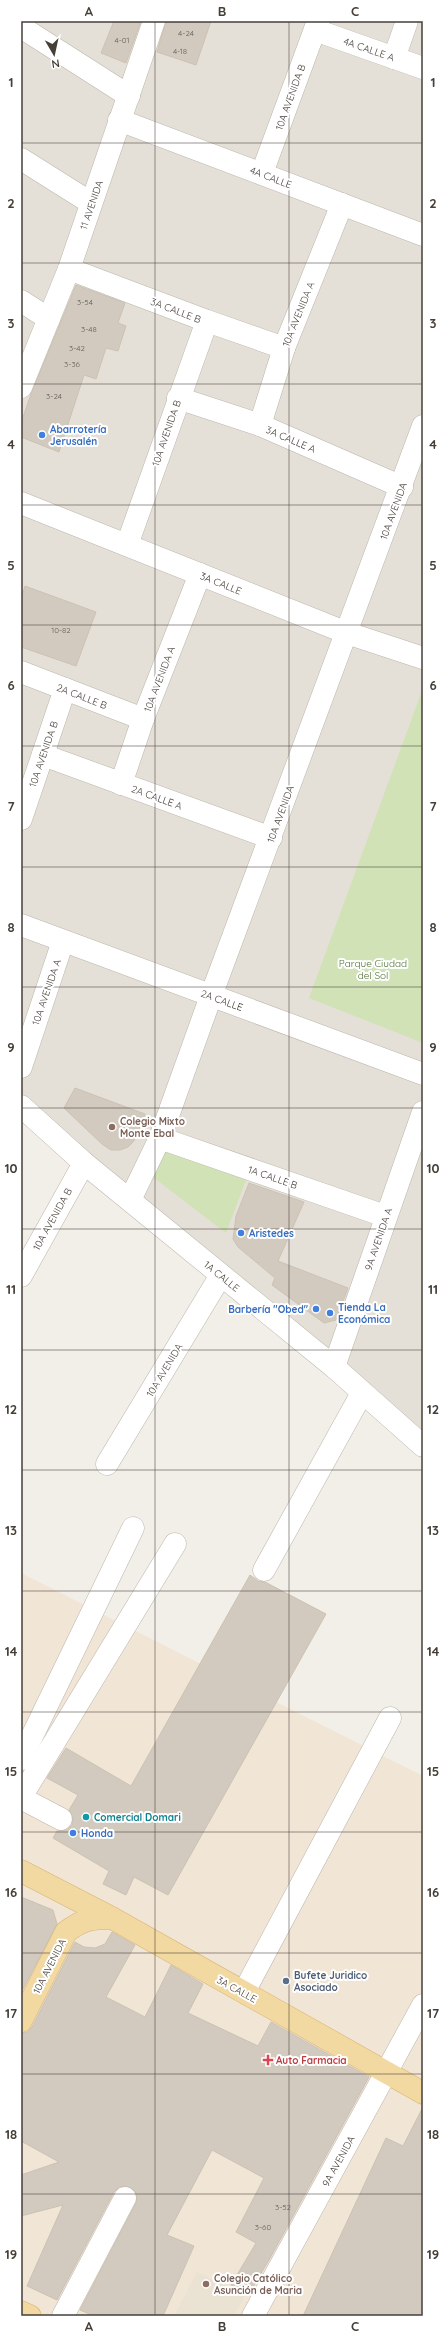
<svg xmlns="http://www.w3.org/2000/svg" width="444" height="2337" font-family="Quicksand,sans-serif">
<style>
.residential{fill:#e5e0d7}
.commercial{fill:#f1e5d6}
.education{fill:#eae3d4}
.green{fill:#d0e2b6}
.building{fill:#d2cabf;stroke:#ccc2b3}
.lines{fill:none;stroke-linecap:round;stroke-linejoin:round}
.minor-casing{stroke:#bcb6ac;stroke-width:23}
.major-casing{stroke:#d6b473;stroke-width:23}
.minor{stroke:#fff;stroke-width:22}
.major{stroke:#f2d8a1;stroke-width:22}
.grid{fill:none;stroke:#453f38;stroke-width:1;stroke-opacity:0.55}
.shop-dot{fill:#3f7fe0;stroke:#fff;stroke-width:1.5}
.education-dot{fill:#8d6e63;stroke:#fff;stroke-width:1.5}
.culture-dot{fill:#0f9aa8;stroke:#fff;stroke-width:1.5}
.service-dot{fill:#5c6f8a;stroke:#fff;stroke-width:1.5}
.health-dot{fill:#e0444e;stroke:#fff;stroke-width:1.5}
.labels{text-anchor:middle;stroke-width:4;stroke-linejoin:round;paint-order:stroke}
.number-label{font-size:8px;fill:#68625a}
.street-label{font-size:10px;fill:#453f38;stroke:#fff}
.shop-label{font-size:10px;font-weight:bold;fill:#366cbe;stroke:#fff;text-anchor:start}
.park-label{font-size:10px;fill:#4c7032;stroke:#fff}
.education-label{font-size:10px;font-weight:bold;fill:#785e54;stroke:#fff;text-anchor:start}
.culture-label{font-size:10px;font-weight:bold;fill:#0d838f;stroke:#fff;text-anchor:start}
.service-label{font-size:10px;font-weight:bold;fill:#4e5e75;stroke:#fff;text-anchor:start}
.health-label{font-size:10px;font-weight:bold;fill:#be3a42;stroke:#fff;text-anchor:start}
.neatline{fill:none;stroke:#453f38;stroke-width:1.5}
.grid-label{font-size:13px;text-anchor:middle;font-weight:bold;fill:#453f38}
</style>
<rect width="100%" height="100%" fill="#f2efe8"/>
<path class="residential" d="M 21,21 L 423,21 L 423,1453 L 21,1109 Z"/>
<path class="commercial" d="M 21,1573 L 423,1776 L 423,2316 L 21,2316 Z"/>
<path class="education" d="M 197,2272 L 245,2295 L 234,2316 L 174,2316 Z"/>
<g class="green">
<path d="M 423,688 L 423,1043 L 309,998 Z"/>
<path d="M 163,1142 L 249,1172 L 226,1233 L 149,1174 Z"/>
</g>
<g class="building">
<path d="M 114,21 L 141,21 L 126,63 L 101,53 Z"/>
<path d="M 166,21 L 211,21 L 196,65 L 157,52 Z"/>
<path d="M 76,285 L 125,303 L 118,323 L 126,326 L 118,351 L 106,348 L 96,379 L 84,375 L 59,452 L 21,437 L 21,423 L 31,394 Z"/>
<path d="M 25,586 L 96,612 L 76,666 L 21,647 L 21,599 Z"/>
<path d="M 75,1088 L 145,1114 L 134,1141 L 128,1147 L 120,1150 L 111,1150 L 102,1144 L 64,1108 Z"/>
<path d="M 249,1183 L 304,1202 L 278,1261 L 348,1288 L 336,1320 L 324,1323 L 272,1285 L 275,1278 L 238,1247 L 233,1239 L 236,1216 Z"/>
<path d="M 250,1575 L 258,1581 L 265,1582 L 326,1614 L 168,1895 L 134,1877 L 126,1895 L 103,1884 L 109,1871 L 53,1838 L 57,1831 L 67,1830 L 72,1825 L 73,1818 L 69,1810 L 78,1795 L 47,1778 L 66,1748 L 131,1786 Z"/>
<path d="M 21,1897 L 53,1910 L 57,1924 L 21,1993 Z"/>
<path d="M 112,1932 L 135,1945 L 106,1997 L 145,2017 L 171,1965 L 203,1984 L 188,2013 L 258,2046 L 271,2022 L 369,2077 L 269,2260 L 249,2294 L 231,2285 L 256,2243 L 236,2232 L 264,2178 L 212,2150 L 167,2235 L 194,2246 L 163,2316 L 94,2316 L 80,2310 L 136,2203 L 137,2197 L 135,2191 L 125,2186 L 119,2187 L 114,2192 L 57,2300 L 27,2286 L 63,2205 L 21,2216 L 21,2175 L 59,2162 L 21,2141 L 21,2033 L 27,2032 L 32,2027 L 75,1942 L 84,1947 L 95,1948 L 105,1944 Z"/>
<path d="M 423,2107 L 423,2316 L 303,2316 L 386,2138 L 403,2146 Z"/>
</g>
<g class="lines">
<defs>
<g id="minor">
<path d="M 21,27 L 129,96"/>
<path d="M 315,30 L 423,68"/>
<path d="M 394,58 L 407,21"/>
<path d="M 119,120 L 423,235"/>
<path d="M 21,159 L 91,203"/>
<path d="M 262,173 L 318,21"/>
<path d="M 69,269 L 207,321 L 284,348"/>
<path d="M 21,301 L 49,319"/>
<path d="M 21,387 L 69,269 L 154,21"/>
<path d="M 178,398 L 260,425 L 402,487"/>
<path d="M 260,425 L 284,348 L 342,204"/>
<path d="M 21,503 L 347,633 L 423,658"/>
<path d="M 127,545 L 207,321"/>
<path d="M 21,672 L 143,719"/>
<path d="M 43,755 L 271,838"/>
<path d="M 121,784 L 143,719 L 200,574"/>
<path d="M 21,819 L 65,689"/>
<path d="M 21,925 L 423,1074"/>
<path d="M 21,1067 L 63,941"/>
<path d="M 21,1106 L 84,1163 L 334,1367 L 423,1446"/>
<path d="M 160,1138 L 385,1216"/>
<path d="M 130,1200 L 160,1138 L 211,996 L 423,426"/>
<path d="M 21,1276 L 84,1163"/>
<path d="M 334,1367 L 423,1112"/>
<path d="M 107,1464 L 221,1275"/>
<path d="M 264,1570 L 362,1393"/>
<path d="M 21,1759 L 133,1528"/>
<path d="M 21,1797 L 175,1544"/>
<path d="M 21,1798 L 61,1819"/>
<path d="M 244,1992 L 390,1718"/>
<path d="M 63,2316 L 125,2198"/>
<path d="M 253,2316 L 423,2005"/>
</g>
<g id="major">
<path d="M 21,1871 L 112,1918 L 423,2093"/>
<path d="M 21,2021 L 66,1932 C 83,1919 92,1918 112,1918"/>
<path d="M 21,2312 L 30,2316"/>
</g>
</defs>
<use href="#minor" class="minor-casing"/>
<use href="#major" class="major-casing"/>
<use href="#minor" class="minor"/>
<use href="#major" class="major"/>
</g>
<path class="grid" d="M 155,21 L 155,2316M 289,21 L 289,2316M 21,143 L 423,143M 21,263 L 423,263M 21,384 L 423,384M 21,505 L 423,505M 21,625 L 423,625M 21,746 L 423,746M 21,867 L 423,867M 21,987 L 423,987M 21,1108 L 423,1108M 21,1229 L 423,1229M 21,1350 L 423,1350M 21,1470 L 423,1470M 21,1591 L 423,1591M 21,1712 L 423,1712M 21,1832 L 423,1832M 21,1953 L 423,1953M 21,2074 L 423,2074M 21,2194 L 423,2194"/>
<g class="shop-dot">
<circle cx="42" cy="435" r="4"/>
<circle cx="241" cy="1233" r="4"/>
<circle cx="316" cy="1309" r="4"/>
<circle cx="330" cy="1313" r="4"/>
<circle cx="73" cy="1833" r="4"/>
</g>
<g class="education-dot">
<circle cx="112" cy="1127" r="4"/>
<circle cx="206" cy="2284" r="4"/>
</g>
<circle class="culture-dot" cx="86" cy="1817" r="4"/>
<circle class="service-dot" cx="286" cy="1981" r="4"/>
<path class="health-dot" d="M266 2054h4v4h4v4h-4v4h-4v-4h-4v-4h4z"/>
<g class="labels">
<g class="number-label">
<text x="186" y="36">4-24</text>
<text x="122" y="43">4-01</text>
<text x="180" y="54">4-18</text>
<text x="85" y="305">3-54</text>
<text x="89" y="332">3-48</text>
<text x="77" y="351">3-42</text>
<text x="72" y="367">3-36</text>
<text x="54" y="399">3-24</text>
<text x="61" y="633">10-82</text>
<text x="283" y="2210">3-52</text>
<text x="263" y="2230">3-60</text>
</g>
<g class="street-label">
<text transform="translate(369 49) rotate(19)" y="4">4A CALLE A</text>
<text transform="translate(290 97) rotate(-70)" y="4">10A AVENIDA B</text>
<text transform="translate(271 177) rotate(21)" y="4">4A CALLE</text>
<text transform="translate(91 205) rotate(-71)" y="4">11 AVENIDA</text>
<text transform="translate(176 310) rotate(21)" y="4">3A CALLE B</text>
<text transform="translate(298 314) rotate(-68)" y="4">10A AVENIDA A</text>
<text transform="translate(166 433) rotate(-71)" y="4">10A AVENIDA B</text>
<text transform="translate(291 439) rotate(23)" y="4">3A CALLE A</text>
<text transform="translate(393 511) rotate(-70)" y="4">10A AVENIDA</text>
<text transform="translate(221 583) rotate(22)" y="4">3A CALLE</text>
<text transform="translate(159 679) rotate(-69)" y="4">10A AVENIDA A</text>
<text transform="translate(82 696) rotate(21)" y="4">2A CALLE B</text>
<text transform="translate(43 754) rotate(-71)" y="4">10A AVENIDA B</text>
<text transform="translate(157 797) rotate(20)" y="4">2A CALLE A</text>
<text transform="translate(280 814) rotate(-70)" y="4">10A AVENIDA</text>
<text transform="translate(46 992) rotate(-71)" y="4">10A AVENIDA A</text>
<text transform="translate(222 1000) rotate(20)" y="4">2A CALLE</text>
<text transform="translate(273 1177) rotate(19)" y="4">1A CALLE B</text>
<text transform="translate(52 1219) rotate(-61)" y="4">10A AVENIDA B</text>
<text transform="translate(378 1239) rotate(-71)" y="4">9A AVENIDA A</text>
<text transform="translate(222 1276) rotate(39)" y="4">1A CALLE</text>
<text transform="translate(164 1370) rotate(-59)" y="4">10A AVENIDA</text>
<text transform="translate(49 1966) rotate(-63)" y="4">10A AVENIDA</text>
<text transform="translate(237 1989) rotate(29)" y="4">3A CALLE</text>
<text transform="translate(338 2161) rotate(-61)" y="4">9A AVENIDA</text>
</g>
<g class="shop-label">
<text x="50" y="433">Abarrotería<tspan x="50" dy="12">Jerusalén</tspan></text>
<text x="249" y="1237">Aristedes</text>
<text x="338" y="1311">Tienda La<tspan x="338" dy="12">Económica</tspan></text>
<text x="308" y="1313" text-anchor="end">Barbería "Obed"</text>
<text x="81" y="1837">Honda</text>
</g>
<g class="park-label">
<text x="373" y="967">Parque Ciudad<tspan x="373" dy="12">del Sol</tspan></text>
</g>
<g class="education-label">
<text x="120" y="1125">Colegio Mixto<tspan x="120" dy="12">Monte Ebal</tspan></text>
<text x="214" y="2282">Colegio Católico<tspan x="214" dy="12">Asunción de Maria</tspan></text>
</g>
<g class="culture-label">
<text x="94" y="1821">Comercial Domari</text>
</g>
<g class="service-label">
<text x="294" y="1979">Bufete Juridico<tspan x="294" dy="12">Asociado</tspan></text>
</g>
<g class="health-label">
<text x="276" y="2064">Auto Farmacia</text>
</g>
</g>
<rect width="444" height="2337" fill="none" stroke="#ffffff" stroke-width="44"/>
<g transform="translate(54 54) rotate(171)" stroke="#ffffff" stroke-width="3" paint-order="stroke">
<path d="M0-3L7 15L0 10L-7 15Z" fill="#453f38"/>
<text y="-6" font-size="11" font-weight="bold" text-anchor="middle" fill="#453f38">N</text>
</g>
<rect x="22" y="22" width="400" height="2293" class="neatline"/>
<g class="grid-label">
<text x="89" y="16">A</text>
<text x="222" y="16">B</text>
<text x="355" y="16">C</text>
<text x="11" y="87">1</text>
<text x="433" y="87">1</text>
<text x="11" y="208">2</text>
<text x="433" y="208">2</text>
<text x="11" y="328">3</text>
<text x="433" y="328">3</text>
<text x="11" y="449">4</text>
<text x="433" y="449">4</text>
<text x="11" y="570">5</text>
<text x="433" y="570">5</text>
<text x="11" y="690">6</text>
<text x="433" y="690">6</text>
<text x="11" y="811">7</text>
<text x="433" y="811">7</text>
<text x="11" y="932">8</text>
<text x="433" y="932">8</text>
<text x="11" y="1052">9</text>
<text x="433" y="1052">9</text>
<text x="11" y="1173">10</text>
<text x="433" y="1173">10</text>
<text x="11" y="1294">11</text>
<text x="433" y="1294">11</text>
<text x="11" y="1414">12</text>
<text x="433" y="1414">12</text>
<text x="11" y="1535">13</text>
<text x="433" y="1535">13</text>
<text x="11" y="1656">14</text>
<text x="433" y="1656">14</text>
<text x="11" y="1776">15</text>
<text x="433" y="1776">15</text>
<text x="11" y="1897">16</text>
<text x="433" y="1897">16</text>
<text x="11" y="2018">17</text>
<text x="433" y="2018">17</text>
<text x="11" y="2139">18</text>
<text x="433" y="2139">18</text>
<text x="11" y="2259">19</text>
<text x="433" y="2259">19</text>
<text x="89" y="2331">A</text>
<text x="222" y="2331">B</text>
<text x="355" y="2331">C</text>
</g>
</svg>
